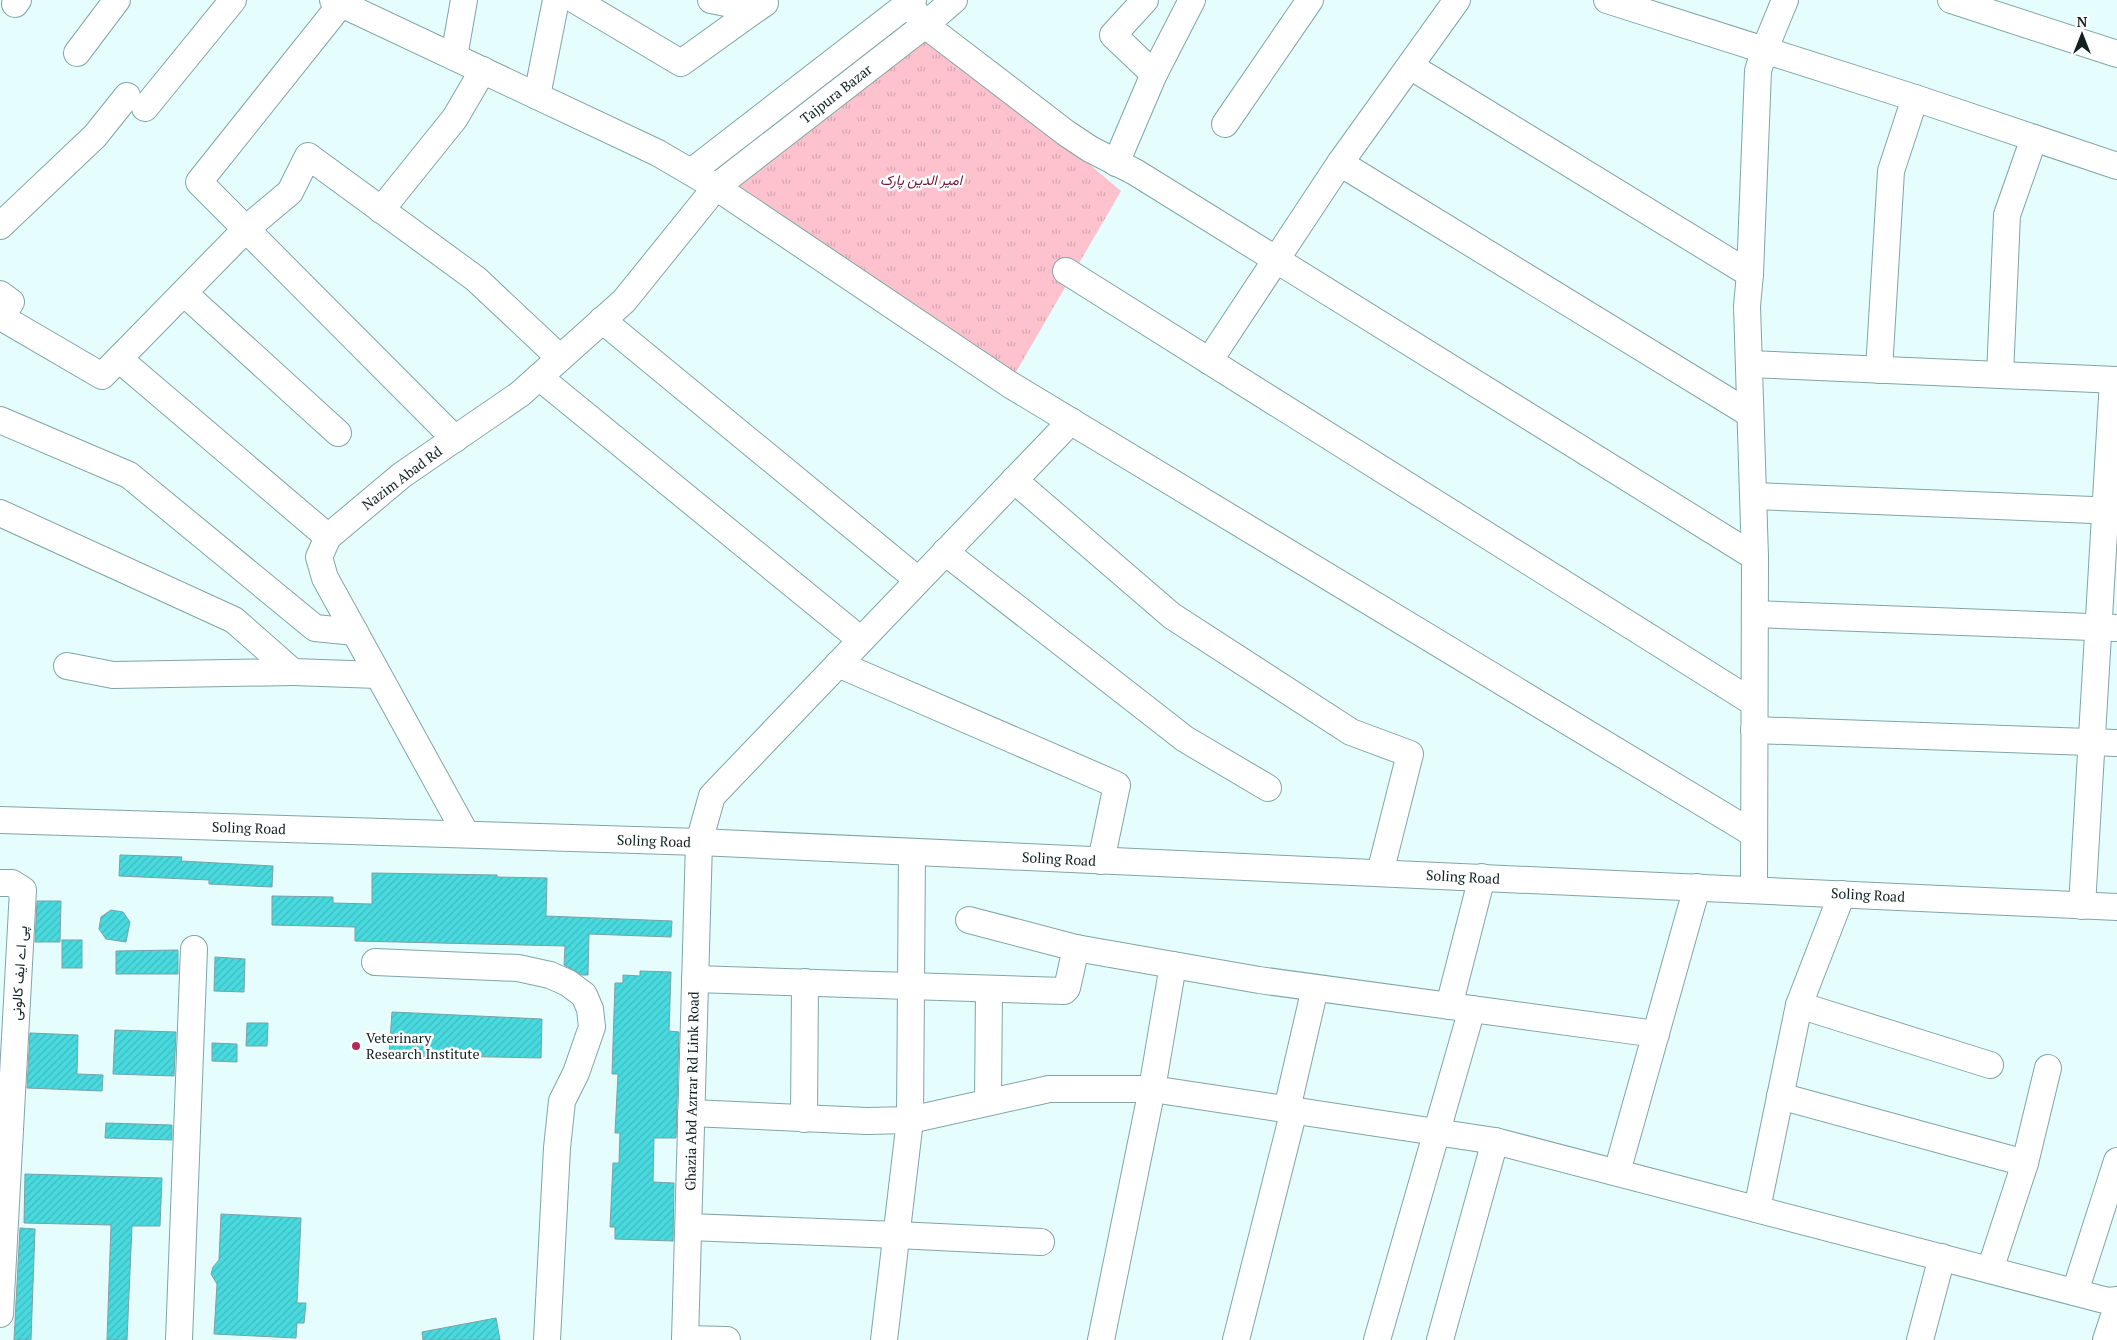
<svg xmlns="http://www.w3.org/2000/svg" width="2117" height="1340" font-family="'PT Serif',Vazirmatn,serif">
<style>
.grass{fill:url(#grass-tufts)}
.building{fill:url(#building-hatch);stroke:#7ca1a3}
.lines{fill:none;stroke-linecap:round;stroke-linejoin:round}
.minor-casing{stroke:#80a5a6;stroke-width:28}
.minor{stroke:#fff;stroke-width:26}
.poi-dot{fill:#b72859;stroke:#fff;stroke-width:2}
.labels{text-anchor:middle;stroke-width:5;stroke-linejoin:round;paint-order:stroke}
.street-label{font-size:14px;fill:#112021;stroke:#fff}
.park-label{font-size:14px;font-style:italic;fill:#6c1633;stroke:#fff}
.poi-label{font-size:14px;fill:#112021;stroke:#fff;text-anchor:start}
</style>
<defs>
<pattern id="grass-tufts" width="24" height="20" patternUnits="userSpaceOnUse" patternTransform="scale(1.25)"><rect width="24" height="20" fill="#fdc2cd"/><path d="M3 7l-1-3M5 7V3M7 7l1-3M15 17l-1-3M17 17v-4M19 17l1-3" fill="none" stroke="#d8a6b0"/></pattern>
<pattern id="building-hatch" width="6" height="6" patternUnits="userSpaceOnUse" patternTransform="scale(1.25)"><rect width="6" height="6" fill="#48dadf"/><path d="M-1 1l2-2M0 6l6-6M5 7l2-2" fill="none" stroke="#3ebbbf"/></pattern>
</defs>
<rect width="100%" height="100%" fill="#e5fdfd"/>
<path class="grass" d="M 925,25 L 1121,191 L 1009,384 L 716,187 Z"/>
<g class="building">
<path d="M 120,855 L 182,857 L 181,861 L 273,866 L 272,887 L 209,884 L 209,880 L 119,876 Z"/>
<path d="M 372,873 L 497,875 L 497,877 L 547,878 L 546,916 L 672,921 L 671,937 L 589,934 L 588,975 L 582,975 L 564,965 L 565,946 L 355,941 L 355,927 L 272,925 L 272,896 L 333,897 L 333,903 L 372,904 Z"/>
<path d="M 37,901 L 61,901 L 60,942 L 35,942 Z"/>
<path d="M 111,910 L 123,912 L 130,922 L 126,942 L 106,939 L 99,929 L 101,917 Z"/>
<rect x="62" y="940" width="20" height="28"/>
<path d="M 178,950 L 178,974 L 116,974 L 116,951 Z"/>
<path d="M 215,957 L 245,959 L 244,992 L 214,991 Z"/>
<path d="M 640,971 L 671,972 L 669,1031 L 679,1032 L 676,1138 L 654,1138 L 653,1182 L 674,1183 L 673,1241 L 615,1239 L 615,1227 L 610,1227 L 613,1163 L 619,1163 L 620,1133 L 615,1133 L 618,1074 L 612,1074 L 615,983 L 623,983 L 623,975 L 640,976 Z"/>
<path d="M 392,1012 L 542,1019 L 541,1058 L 444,1056 L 444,1058 L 389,1054 Z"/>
<path d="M 247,1023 L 268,1023 L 267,1046 L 246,1046 Z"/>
<path d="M 115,1030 L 176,1032 L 174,1076 L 113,1074 Z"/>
<path d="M 30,1033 L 78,1035 L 77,1074 L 103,1075 L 102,1091 L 27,1088 Z"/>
<path d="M 212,1043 L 237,1044 L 237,1062 L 212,1061 Z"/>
<path d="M 106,1123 L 172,1125 L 172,1140 L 105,1138 Z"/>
<path d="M 25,1174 L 162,1178 L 160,1226 L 132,1226 L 127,1340 L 107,1340 L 111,1225 L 24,1223 Z"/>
<path d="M 221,1214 L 301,1218 L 297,1303 L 306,1303 L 304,1323 L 297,1323 L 296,1338 L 214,1334 L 217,1284 L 211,1274 L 213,1267 L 219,1260 Z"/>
<path d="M 20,1228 L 35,1229 L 31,1340 L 14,1340 Z"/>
<path d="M 496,1318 L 500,1340 L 423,1340 L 422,1332 Z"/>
</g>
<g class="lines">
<defs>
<g id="minor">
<path d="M 333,0 L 658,153 L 716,187 L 1009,384 L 1754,834"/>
<path d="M 575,0 L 681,63 L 756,9"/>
<path d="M 711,0 L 756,9 L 765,3"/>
<path d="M 1145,0 L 1113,35 L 1154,74"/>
<path d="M 1607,0 L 1915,98 L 2117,166"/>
<path d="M 1951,0 L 2117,54"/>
<path d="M 15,4 L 18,0"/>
<path d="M 341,4 L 199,182 L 455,439"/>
<path d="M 909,4 L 925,25 L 1066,133 L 1090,149 L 1135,172 L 1755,557"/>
<path d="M 77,53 L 117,0"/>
<path d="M 454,57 L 464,0"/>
<path d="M 1410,66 L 1750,274"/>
<path d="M 537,96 L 556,0"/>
<path d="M 145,108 L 233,0"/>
<path d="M 1225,124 L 1310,0"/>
<path d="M 1116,163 L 1154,74 L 1192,0"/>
<path d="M 1340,163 L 1750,414"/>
<path d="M 691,172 L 913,0"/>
<path d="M 381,210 L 455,118 L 483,70"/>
<path d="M 0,226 L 95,136 L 127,96"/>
<path d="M 1066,271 L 1754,703"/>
<path d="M 184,293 L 338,433"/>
<path d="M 0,294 L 11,302 L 1,317 L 102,376 L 246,229 L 290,192 L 308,156 L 476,279 L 560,358"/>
<path d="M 602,320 L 918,580"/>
<path d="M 119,359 L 328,537"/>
<path d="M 1209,361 L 1340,163 L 1457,0"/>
<path d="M 1749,364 L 2117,380"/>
<path d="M 1879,370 L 1891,171 L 1915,98"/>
<path d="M 2000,375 L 2007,215 L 2034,138"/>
<path d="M 539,377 L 861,640"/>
<path d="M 0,420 L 129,475 L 315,628 L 355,632"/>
<path d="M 1014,480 L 1172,616 L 1351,732 L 1410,754 L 1380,873"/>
<path d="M 1753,496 L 2117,511"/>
<path d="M 0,513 L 234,620 L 293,672 L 378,675"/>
<path d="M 945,552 L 1185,739 L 1268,788"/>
<path d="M 1755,614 L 2117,628"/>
<path d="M 838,664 L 1117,785 L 1101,861"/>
<path d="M 67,666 L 113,675 L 293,672"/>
<path d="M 1754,730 L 2117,743"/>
<path d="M 0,820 L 699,842 L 2117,907"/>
<path d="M 466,834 L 325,578 L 319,557 L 328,537 L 402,475 L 520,394 L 624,301 L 716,187 L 925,25 L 954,0"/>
<path d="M 0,883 L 12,883 L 23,890 L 0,1314"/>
<path d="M 1754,890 L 1755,557 L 1747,306 L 1750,274 L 1758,71 L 1764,51 L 1785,0"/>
<path d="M 2082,906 L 2113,380"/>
<path d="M 969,920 L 1076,948 L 1259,980 L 1656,1034"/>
<path d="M 375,962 L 518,968 L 550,975 L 568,983 L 584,995 L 590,1009 L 592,1027 L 576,1073 L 562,1101 L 557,1148 L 547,1340"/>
<path d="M 695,979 L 1064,991 L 1067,988 L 1076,948"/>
<path d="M 1799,1005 L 1990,1065"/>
<path d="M 1449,1006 L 1482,877"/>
<path d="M 1780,1096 L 2025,1163"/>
<path d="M 988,1102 L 989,989"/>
<path d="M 1287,1109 L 1315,988"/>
<path d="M 691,1113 L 867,1121 L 910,1120 L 1049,1089 L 1152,1089 L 1495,1141 L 2108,1301 L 2117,1300"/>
<path d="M 804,1119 L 805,982"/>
<path d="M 1617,1172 L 1697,887"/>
<path d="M 1757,1209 L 1799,1005 L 1842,894"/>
<path d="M 689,1227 L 897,1235 L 1041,1242"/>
<path d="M 1990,1270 L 2025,1163 L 2048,1068"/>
<path d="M 2075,1292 L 2117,1161"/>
<path d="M 685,1339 L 727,1340"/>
<path d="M 179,1340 L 194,949"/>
<path d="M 685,1340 L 699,842 L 712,796 L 1071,421"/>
<path d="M 884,1340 L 910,1120 L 912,852"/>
<path d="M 1101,1340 L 1152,1089 L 1173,965"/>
<path d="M 1236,1340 L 1294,1110"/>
<path d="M 1377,1340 L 1472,1009"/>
<path d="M 1440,1340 L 1495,1141"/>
<path d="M 1920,1340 L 1942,1257"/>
<path d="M 2106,1340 L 2117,1307"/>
</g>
</defs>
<use href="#minor" class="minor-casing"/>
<use href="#minor" class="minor"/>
</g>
<circle class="poi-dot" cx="356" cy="1046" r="5"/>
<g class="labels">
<g class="street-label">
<text transform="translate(836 94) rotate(-38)" y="5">Tajpura Bazar</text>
<text transform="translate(402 478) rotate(-37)" y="5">Nazim Abad Rd</text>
<text transform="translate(249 828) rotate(2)" y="5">Soling Road</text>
<text transform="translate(654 841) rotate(2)" y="5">Soling Road</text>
<text transform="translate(1059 859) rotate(3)" y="5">Soling Road</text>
<text transform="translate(1463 877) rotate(3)" y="5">Soling Road</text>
<text transform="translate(1868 895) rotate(3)" y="5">Soling Road</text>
<text transform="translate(19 973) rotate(-86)" y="5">پی اے ایف کالونی</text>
<text transform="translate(692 1091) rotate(-89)" y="5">Ghazia Abd Azrrar Rd Link Road</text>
</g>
<g class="park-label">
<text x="921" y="185">امیر الدین پارک</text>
</g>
<g class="poi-label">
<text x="366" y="1043">Veterinary<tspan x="366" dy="16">Research Institute</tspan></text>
</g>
</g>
<g transform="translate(2082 35)" stroke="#ffffff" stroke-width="4" paint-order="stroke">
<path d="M0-4L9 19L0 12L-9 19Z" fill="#112021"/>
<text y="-8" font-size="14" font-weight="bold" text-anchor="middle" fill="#112021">N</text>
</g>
</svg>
